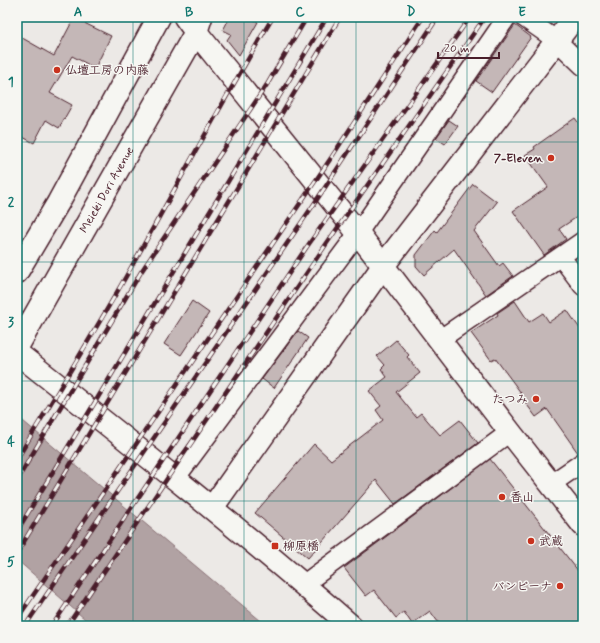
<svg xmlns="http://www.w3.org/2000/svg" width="600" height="643" font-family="Mynerve,'Klee One',sans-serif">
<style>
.water{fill:#b1a2a3;stroke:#886e73}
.building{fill:#c4b7b7;stroke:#4a1f2b}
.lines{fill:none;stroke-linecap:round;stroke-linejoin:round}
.street-casing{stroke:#4a1f2b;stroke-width:21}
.secondary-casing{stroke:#4a1f2b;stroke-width:25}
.primary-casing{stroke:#4a1f2b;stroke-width:25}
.street{stroke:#f6f6f2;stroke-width:18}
.secondary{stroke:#f6f6f2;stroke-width:22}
.primary{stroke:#f6f6f2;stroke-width:22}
.rail-casing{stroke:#4a1f2b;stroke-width:4.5}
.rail{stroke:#f6f6f2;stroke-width:3;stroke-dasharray:9;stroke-linecap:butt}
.grid{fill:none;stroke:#0f766e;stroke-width:1;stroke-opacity:0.55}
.poi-dot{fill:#c8321e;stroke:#f6f6f2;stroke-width:1.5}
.labels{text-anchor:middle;stroke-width:3;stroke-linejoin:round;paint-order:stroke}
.poi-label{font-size:12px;font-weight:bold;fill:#4a1f2b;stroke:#f6f6f2;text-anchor:start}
.street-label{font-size:12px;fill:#4a1f2b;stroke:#f6f6f2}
.neatline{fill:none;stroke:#0f766e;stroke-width:1.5}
.grid-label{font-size:13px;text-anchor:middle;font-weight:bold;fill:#0f766e}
</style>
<rect width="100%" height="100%" fill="#ece9e6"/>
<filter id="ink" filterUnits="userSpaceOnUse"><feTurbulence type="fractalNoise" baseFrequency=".025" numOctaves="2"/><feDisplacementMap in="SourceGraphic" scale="8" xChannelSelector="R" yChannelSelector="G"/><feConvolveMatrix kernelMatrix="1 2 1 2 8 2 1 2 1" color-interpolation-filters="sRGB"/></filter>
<g filter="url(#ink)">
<path class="water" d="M 17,416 L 267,626 L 93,626 L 17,560 Z"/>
<g class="building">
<path d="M 230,17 L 249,17 L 258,22 L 239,55 L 227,40 L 231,34 L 223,30 Z"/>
<path d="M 74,18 L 111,36 L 95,68 L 72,56 L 50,93 L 72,105 L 59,128 L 46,120 L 34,143 L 17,134 L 17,35 L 54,56 Z"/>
<path d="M 515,25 L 531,37 L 492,92 L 476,81 Z"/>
<path d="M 575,118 L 583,129 L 583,213 L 559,229 L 566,239 L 544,255 L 513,211 L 548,187 L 525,155 L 535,149 L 534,147 Z"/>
<path d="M 449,120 L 458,126 L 445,144 L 436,138 Z"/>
<path d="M 473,184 L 497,202 L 474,231 L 499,266 L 503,263 L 513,276 L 486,295 L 454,249 L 424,275 L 416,266 L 416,255 L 435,230 L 437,232 Z"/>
<path d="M 192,301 L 209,313 L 181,355 L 164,344 Z"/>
<path d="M 515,301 L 529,322 L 543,313 L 549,322 L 567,310 L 583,333 L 583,452 L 578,453 L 547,409 L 536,417 L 519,394 L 521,393 L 495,358 L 491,360 L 471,333 L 498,315 L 497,313 Z"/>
<path d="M 298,331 L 308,338 L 274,388 L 262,379 Z"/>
<path d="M 396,340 L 409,355 L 407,357 L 420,373 L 396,392 L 416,417 L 421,413 L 440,435 L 460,420 L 478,443 L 395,504 L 376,480 L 308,558 L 255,513 L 314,444 L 331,460 L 383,420 L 376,410 L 381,406 L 369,391 L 387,377 L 381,369 L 385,365 L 377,356 Z"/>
<path d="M 490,459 L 583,577 L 583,626 L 441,626 L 430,611 L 412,624 L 404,612 L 396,618 L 374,590 L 366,596 L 344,568 Z"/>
</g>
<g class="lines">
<defs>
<g id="street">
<path d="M 523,17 L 556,40 L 583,66"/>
<path d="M 561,257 L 583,286"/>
<path d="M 439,340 L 583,241"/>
<path d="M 175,479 L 358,233 L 507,17"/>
<path d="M 551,484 L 583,462"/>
<path d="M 304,584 L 510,432"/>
</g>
<g id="secondary">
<path d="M 185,17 L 196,32 L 358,233 L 510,432 L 583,525"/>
<path d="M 17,353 C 130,442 243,531 351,626"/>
<path d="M 212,508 L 383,266 L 575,17"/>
</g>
<g id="primary">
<path d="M 17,272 L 58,203 L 159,17"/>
<path id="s1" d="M 17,347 L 196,32 L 201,17"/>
</g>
</defs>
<use href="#street" class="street-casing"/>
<use href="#secondary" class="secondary-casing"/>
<use href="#primary" class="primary-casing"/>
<use href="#street" class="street"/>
<use href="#secondary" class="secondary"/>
<use href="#primary" class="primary"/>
<defs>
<g id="rail">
<path d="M 17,459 C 56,394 96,330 133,264 C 179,182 224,98 273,17"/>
<path d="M 17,480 L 141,272 L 268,83 L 307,17"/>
<path d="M 17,531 C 121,360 224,188 327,17"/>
<path d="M 17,553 L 340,17"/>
<path d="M 17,619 L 331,158 L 423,17"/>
<path d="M 25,626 L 312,207 L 438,17"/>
<path d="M 52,626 L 306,248 L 470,17"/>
<path d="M 67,626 L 327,243 L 485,17"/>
</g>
</defs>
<use href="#rail" class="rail-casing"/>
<use href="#rail" class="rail"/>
</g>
</g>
<path class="grid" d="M 133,17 L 133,626M 244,17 L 244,626M 356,17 L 356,626M 467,17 L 467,626M 17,142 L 583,142M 17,262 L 583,262M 17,381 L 583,381M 17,501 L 583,501"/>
<g class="poi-dot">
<circle cx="57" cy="70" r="4"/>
<circle cx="551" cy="158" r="4"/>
<circle cx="536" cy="399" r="4"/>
<circle cx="502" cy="497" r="4"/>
<circle cx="531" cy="541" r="4"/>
<rect x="271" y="542" width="8" height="8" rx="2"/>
<circle cx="560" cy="586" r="4"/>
</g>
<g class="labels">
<g class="poi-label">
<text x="65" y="74">仏壇工房の内藤</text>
<text x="543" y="162" text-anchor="end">7-Eleven</text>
<text x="528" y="403" text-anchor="end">たつみ</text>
<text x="510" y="501">香山</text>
<text x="539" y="545">武蔵</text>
<text x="283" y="550">柳原橋</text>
<text x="552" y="590" text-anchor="end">バンビーナ</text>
</g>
<g class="street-label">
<text dy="4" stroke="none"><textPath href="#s1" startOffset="181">Meieki Dori Avenue</textPath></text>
</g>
</g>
<rect width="600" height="643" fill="none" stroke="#f6f6f2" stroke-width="44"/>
<path d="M438 52v6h61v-6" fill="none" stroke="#4a1f2b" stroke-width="2"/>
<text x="444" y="52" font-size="12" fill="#4a1f2b" stroke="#f6f6f2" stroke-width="3" paint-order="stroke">20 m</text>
<rect x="22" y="22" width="556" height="599" class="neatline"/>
<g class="grid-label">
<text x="78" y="16">A</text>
<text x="189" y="16">B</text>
<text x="300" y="16">C</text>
<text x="411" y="16">D</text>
<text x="522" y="16">E</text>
<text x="11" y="86">1</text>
<text x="11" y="206">2</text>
<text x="11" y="326">3</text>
<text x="11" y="446">4</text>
<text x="11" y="566">5</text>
</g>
</svg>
